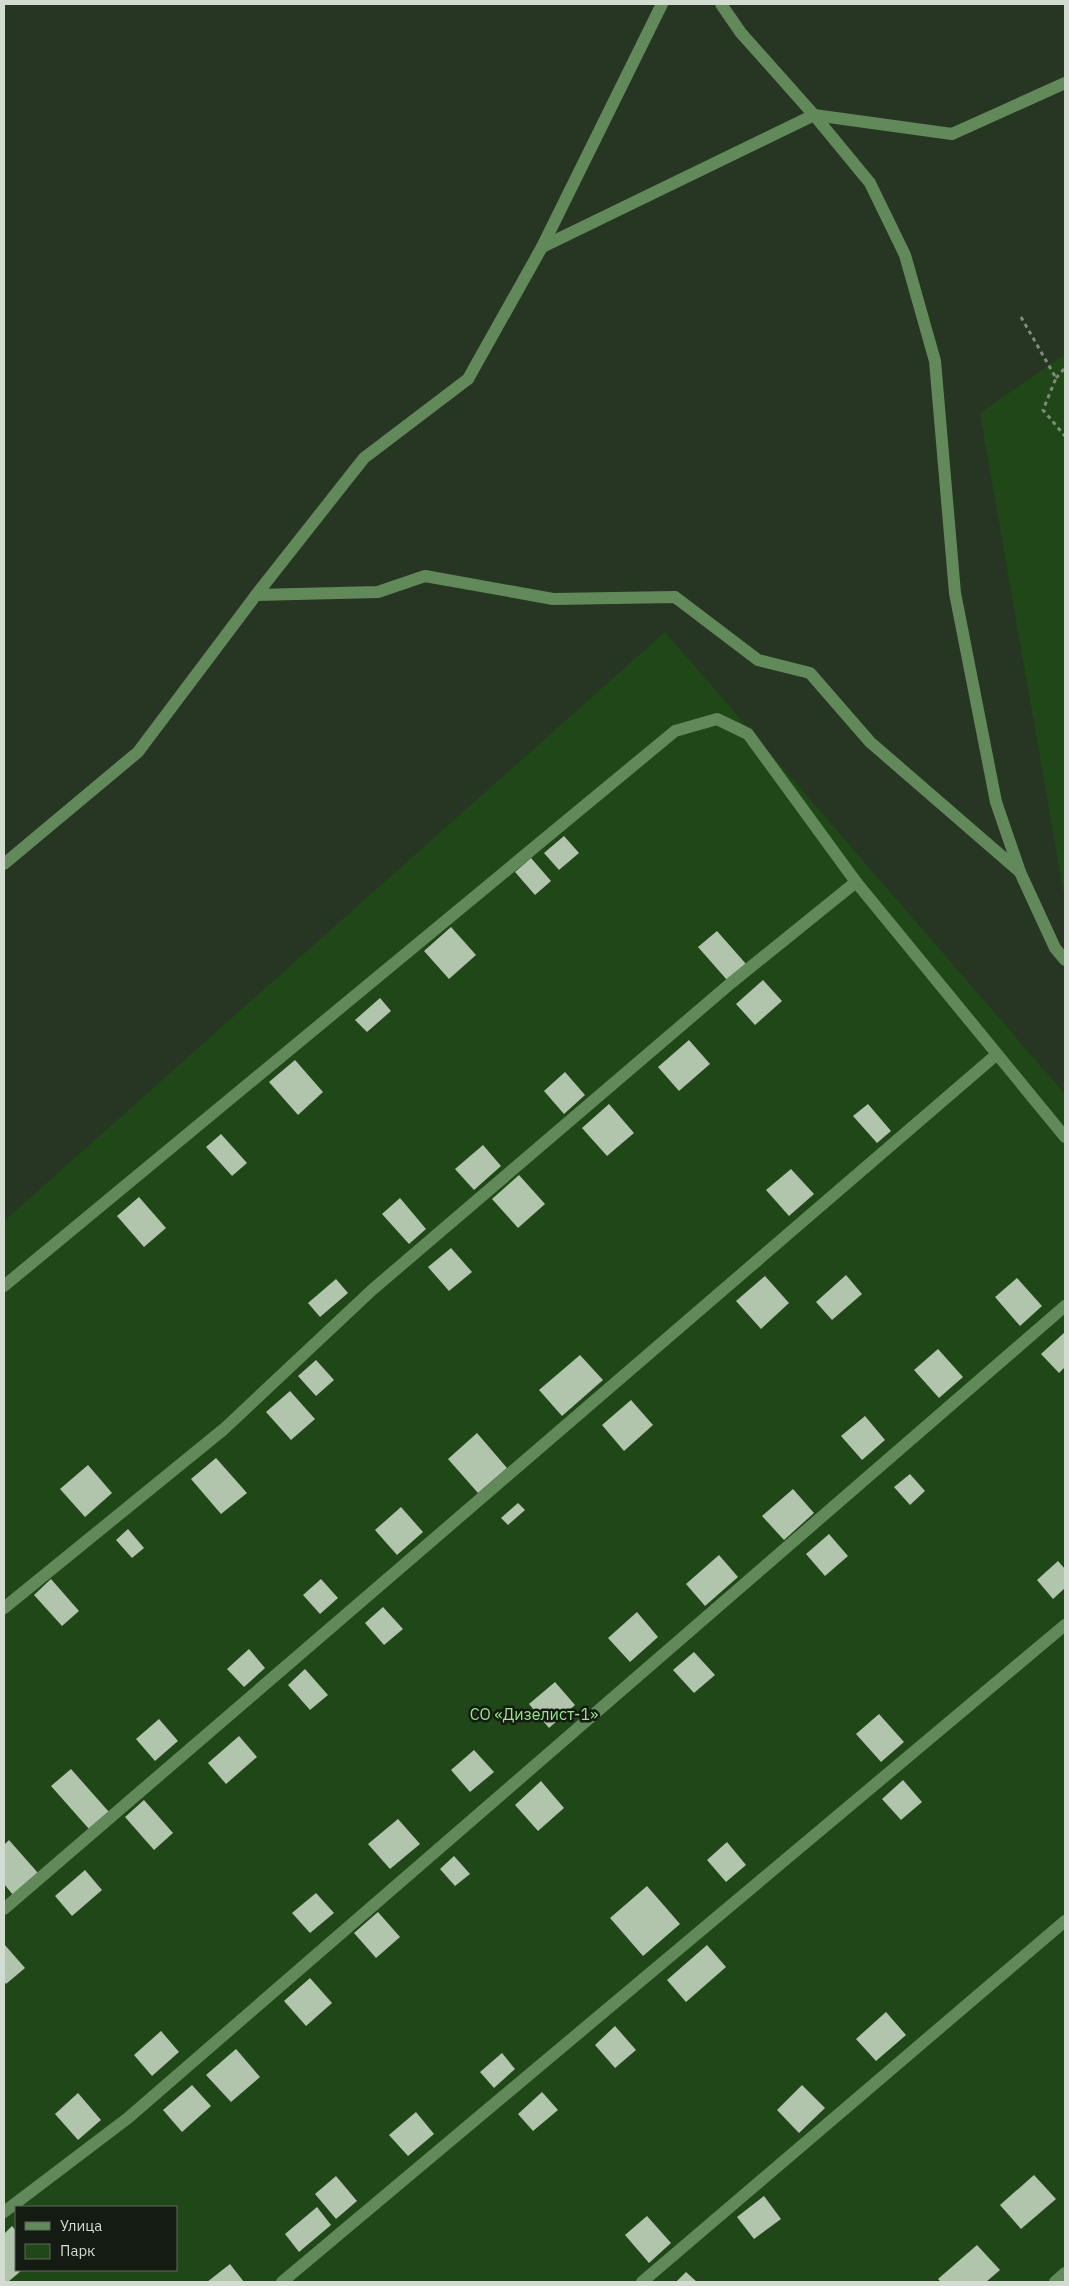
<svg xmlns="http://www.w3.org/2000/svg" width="1069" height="2286" font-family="'IBM Plex Sans',sans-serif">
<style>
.green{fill:#204717;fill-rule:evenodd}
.building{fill:#b1c5ad}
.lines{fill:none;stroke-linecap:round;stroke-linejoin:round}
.path{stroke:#7f8c7c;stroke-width:3;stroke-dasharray:4 4;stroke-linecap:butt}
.minor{stroke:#62895a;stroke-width:12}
.labels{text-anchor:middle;stroke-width:5;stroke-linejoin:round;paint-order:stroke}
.park-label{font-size:16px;fill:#99e987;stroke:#141b12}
</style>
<rect width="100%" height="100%" fill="#263622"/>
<g class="green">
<path d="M 1065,354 L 1065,901 L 980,413 Z"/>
<path d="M 665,632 L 1065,1094 L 1065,2282 L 4,2282 L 4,1221 ZM 16,2207 L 176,2207 L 176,2270 L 16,2270 Z"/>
</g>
<g class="building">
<path d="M 564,836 L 579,853 L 559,870 L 544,853 Z"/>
<path d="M 531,858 L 551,881 L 535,895 L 515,872 Z"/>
<path d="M 451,927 L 476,955 L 449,979 L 424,951 Z"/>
<path d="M 717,931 L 746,964 L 727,980 L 698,947 Z"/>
<path d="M 763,980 L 782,1001 L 755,1025 L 736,1004 Z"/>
<path d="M 380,998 L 391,1011 L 367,1032 L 355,1020 Z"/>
<path d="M 689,1040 L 710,1064 L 679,1091 L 658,1067 Z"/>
<path d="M 295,1060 L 323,1092 L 298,1115 L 269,1082 Z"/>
<path d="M 565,1072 L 585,1095 L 564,1114 L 544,1091 Z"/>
<path d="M 609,1104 L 634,1133 L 607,1156 L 582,1128 Z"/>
<path d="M 868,1104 L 891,1131 L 877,1143 L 853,1116 Z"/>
<path d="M 221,1134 L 247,1163 L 232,1176 L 206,1147 Z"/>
<path d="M 483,1145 L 501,1166 L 474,1190 L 455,1169 Z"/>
<path d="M 791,1169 L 814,1194 L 789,1216 L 766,1190 Z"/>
<path d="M 519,1175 L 545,1204 L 518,1228 L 492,1199 Z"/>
<path d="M 139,1197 L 166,1228 L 144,1247 L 117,1216 Z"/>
<path d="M 400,1198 L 426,1229 L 409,1244 L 382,1214 Z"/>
<path d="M 451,1248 L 472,1272 L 449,1291 L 428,1267 Z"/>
<path d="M 846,1275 L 862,1294 L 832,1320 L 816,1302 Z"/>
<path d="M 765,1276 L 789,1303 L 761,1329 L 736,1301 Z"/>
<path d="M 1017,1278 L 1042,1306 L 1020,1326 L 995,1297 Z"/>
<path d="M 336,1279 L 348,1293 L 320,1317 L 308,1303 Z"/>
<path d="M 1065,1332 L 1065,1367 L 1059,1373 L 1041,1354 Z"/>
<path d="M 938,1349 L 963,1377 L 939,1398 L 914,1370 Z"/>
<path d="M 580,1355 L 603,1380 L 562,1416 L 539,1390 Z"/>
<path d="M 316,1360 L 334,1380 L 316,1396 L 298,1376 Z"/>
<path d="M 290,1391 L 315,1419 L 291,1440 L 266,1412 Z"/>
<path d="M 631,1400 L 653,1425 L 624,1451 L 602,1425 Z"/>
<path d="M 865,1416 L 885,1440 L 862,1460 L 841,1436 Z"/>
<path d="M 477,1433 L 507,1468 L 478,1493 L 448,1459 Z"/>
<path d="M 216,1458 L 247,1493 L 221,1514 L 191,1479 Z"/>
<path d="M 88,1465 L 112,1493 L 85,1517 L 60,1489 Z"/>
<path d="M 910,1474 L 925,1491 L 910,1505 L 894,1487 Z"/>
<path d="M 793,1489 L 814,1513 L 784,1540 L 762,1516 Z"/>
<path d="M 518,1503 L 525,1510 L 508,1525 L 501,1518 Z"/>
<path d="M 401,1507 L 423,1532 L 397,1555 L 375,1530 Z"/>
<path d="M 128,1529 L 144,1548 L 132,1558 L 116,1540 Z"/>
<path d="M 829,1534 L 848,1556 L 825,1576 L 806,1554 Z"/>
<path d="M 719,1555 L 738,1577 L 705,1606 L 686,1584 Z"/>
<path d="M 1058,1561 L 1065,1569 L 1065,1588 L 1053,1599 L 1037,1580 Z"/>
<path d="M 51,1579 L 79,1611 L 62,1626 L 34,1595 Z"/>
<path d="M 321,1579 L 338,1598 L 320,1614 L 303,1595 Z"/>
<path d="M 383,1607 L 403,1629 L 384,1645 L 365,1623 Z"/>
<path d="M 637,1612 L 658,1637 L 630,1662 L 608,1638 Z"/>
<path d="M 249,1649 L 265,1668 L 244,1687 L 227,1669 Z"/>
<path d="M 694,1652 L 715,1675 L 694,1693 L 673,1670 Z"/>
<path d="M 305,1669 L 328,1695 L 310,1710 L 288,1685 Z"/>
<path d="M 555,1682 L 575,1705 L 549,1728 L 529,1704 Z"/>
<path d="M 879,1714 L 904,1742 L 881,1762 L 856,1734 Z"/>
<path d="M 159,1719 L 178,1741 L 155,1761 L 136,1739 Z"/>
<path d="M 239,1736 L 257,1757 L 226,1784 L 208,1763 Z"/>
<path d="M 474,1750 L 494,1772 L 470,1792 L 451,1770 Z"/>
<path d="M 71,1769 L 109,1812 L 89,1829 L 51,1786 Z"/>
<path d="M 903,1780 L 922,1802 L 901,1820 L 882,1799 Z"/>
<path d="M 541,1781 L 564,1808 L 538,1831 L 515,1805 Z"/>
<path d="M 144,1800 L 173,1833 L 154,1850 L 125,1817 Z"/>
<path d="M 398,1819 L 420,1844 L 390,1869 L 368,1844 Z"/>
<path d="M 9,1840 L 38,1873 L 13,1895 L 4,1884 L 4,1845 Z"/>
<path d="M 727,1842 L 746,1865 L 726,1882 L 707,1860 Z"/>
<path d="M 454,1856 L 470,1874 L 455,1886 L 440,1869 Z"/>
<path d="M 85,1870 L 102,1890 L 72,1916 L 55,1896 Z"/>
<path d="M 647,1886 L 680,1924 L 643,1956 L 610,1918 Z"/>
<path d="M 316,1893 L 334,1913 L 310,1933 L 292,1913 Z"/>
<path d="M 378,1912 L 400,1937 L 376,1958 L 354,1933 Z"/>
<path d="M 4,1944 L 25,1968 L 6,1984 L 4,1981 Z"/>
<path d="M 707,1945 L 726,1967 L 686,2002 L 667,1980 Z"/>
<path d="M 310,1978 L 332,2003 L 306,2026 L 284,2001 Z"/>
<path d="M 886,2012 L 906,2035 L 876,2061 L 856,2039 Z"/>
<path d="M 615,2026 L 636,2050 L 615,2068 L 595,2045 Z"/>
<path d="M 161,2031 L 179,2052 L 152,2076 L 134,2055 Z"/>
<path d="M 236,2049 L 260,2077 L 231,2102 L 206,2075 Z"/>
<path d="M 502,2053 L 515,2069 L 494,2088 L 480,2072 Z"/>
<path d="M 192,2085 L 211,2106 L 182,2132 L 163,2110 Z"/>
<path d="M 802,2085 L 825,2108 L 799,2133 L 777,2110 Z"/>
<path d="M 542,2092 L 558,2110 L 533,2131 L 518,2114 Z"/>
<path d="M 78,2093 L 101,2120 L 78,2140 L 55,2114 Z"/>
<path d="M 416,2112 L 434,2134 L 408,2156 L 389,2135 Z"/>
<path d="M 1034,2175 L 1056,2199 L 1021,2229 L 1000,2205 Z"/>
<path d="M 336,2176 L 357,2201 L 336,2219 L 315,2194 Z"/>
<path d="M 764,2196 L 781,2219 L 754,2239 L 737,2217 Z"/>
<path d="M 317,2207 L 331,2225 L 299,2252 L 285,2234 Z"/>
<path d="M 647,2216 L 671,2243 L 649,2263 L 625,2235 Z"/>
<path d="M 12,2226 L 16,2231 L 16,2270 L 22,2270 L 8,2282 L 4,2282 L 4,2234 Z"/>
<path d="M 977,2245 L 1000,2270 L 986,2282 L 941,2282 L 938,2279 Z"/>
<path d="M 230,2264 L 244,2282 L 207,2282 Z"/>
<path d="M 686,2272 L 697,2282 L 676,2282 Z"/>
</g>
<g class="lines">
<g class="path">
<path d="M 1021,317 L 1056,378 L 1043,410 L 1065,436"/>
<path d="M 1056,378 L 1065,368"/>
</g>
<g class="minor">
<path d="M 721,4 L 741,33 L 814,115 L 870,183 L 905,255 L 935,361 L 955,593 L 996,802 L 1020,872 L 1055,948 L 1065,960"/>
<path d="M 542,247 L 814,115 L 952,134 L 1065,83"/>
<path d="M 256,595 L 364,458 L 468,379 L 542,247 L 662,4"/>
<path d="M 4,864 L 138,752 L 256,595 L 378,592 L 425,576 L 553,599 L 675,597 L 758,660 L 810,673 L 870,742 L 1020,872"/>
<path d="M 4,1286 L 675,731 L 717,719 L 748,734 L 856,882 L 1065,1137"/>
<path d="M 4,1608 L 224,1429 L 372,1290 L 731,983 L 856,882"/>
<path d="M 4,1909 L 996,1055"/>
<path d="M 4,2212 L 128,2118 L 1065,1306"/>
<path d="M 282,2282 L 1065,1625"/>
<path d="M 642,2282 L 1065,1921"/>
<path d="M 1055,2282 L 1065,2273"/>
</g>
</g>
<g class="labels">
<g class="park-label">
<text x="534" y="1720">СО «Дизелист-1»</text>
</g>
</g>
<rect width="1069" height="2286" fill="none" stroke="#d2dcd0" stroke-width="10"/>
<rect x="15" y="2206" width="162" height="65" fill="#141b12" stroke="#60685e"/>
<rect x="25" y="2222" width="25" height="8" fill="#62895a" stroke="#60685e"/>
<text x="60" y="2231" font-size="15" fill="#d2dcd0">Улица</text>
<rect x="25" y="2244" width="25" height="15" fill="#204717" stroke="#60685e"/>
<text x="60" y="2256" font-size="15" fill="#d2dcd0">Парк</text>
</svg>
